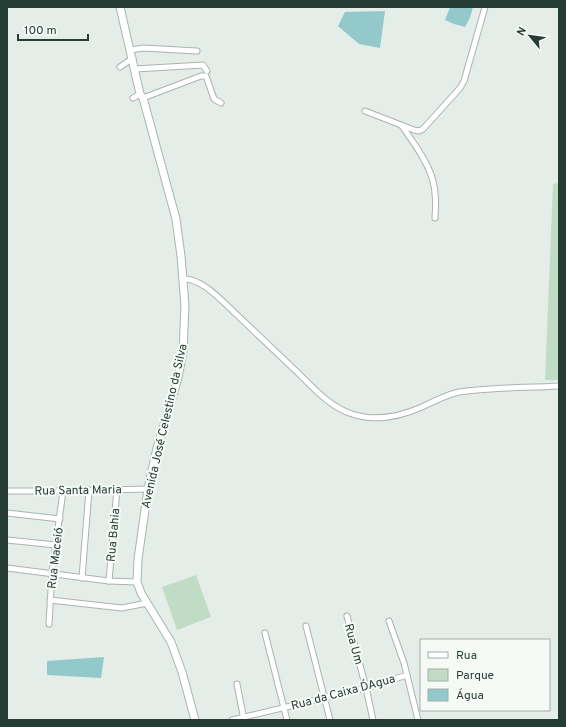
<svg xmlns="http://www.w3.org/2000/svg" width="566" height="727" font-family="Overpass,sans-serif">
<style>
.green{fill:#c1dcc5}
.water{fill:#94c9cc}
.lines{fill:none;stroke-linecap:round;stroke-linejoin:round}
.street-casing{stroke:#a8b5af;stroke-width:7}
.secondary-casing{stroke:#a5b8af;stroke-width:9}
.street{stroke:#fff;stroke-width:5}
.secondary{stroke:#fff;stroke-width:7}
.labels{text-anchor:middle;stroke-width:4;stroke-linejoin:round;paint-order:stroke}
.street-label{font-size:12px;fill:#263d35;stroke:#f6faf7}
</style>
<rect width="100%" height="100%" fill="#e5ede9"/>
<g class="green">
<path d="M 559,183 L 559,380 L 545,380 L 553,184 Z"/>
<path d="M 196,575 L 211,617 L 177,630 L 162,587 Z"/>
</g>
<g class="water">
<path d="M 450,7 L 473,7 L 470,18 L 465,27 L 454,24 L 445,20 Z"/>
<path d="M 385,11 L 380,48 L 359,44 L 338,26 L 345,12 Z"/>
<path d="M 104,657 L 101,678 L 47,675 L 47,661 Z"/>
</g>
<g class="lines">
<defs>
<g id="street">
<path d="M 131,50 L 143,48 L 197,51"/>
<path d="M 120,67 L 133,58"/>
<path d="M 135,69 L 203,65 L 207,71"/>
<path d="M 133,98 L 140,94"/>
<path d="M 143,98 L 201,76 L 206,76 L 214,99 L 221,103"/>
<path d="M 365,111 L 414,130 L 419,131 L 423,129 L 460,88 L 464,81 L 485,7"/>
<path d="M 402,126 C 413,142 428,162 433,181 C 436,193 436,206 435,218"/>
<path d="M 183,279 C 202,278 222,301 235,313 C 255,332 275,351 295,370 C 312,386 328,406 352,414 C 376,422 399,417 422,407 C 434,401 446,395 459,392 C 491,387 526,388 559,386"/>
<path d="M 7,491 L 63,491 L 148,489"/>
<path d="M 7,513 L 60,519"/>
<path d="M 7,540 L 56,545"/>
<path d="M 7,568 L 109,581 L 137,582"/>
<path d="M 82,578 L 89,490"/>
<path d="M 109,581 L 117,489"/>
<path d="M 50,600 L 122,608 L 147,603"/>
<path d="M 347,616 L 366,688 L 373,720"/>
<path d="M 389,621 L 404,663 L 418,720"/>
<path d="M 49,624 L 52,573 L 63,491"/>
<path d="M 306,626 L 330,720"/>
<path d="M 265,633 L 287,720"/>
<path d="M 237,684 L 244,720"/>
<path d="M 232,720 L 366,688 L 407,675"/>
</g>
<path id="secondary" d="M 120,7 L 140,94 L 143,98 L 176,219 L 181,256 L 185,306 L 183,351 L 178,378 L 157,448 L 148,489 L 138,559 L 137,582 L 141,593 L 171,642 L 182,672 L 195,720"/>
</defs>
<use href="#street" class="street-casing"/>
<use href="#secondary" class="secondary-casing"/>
<use href="#street" class="street"/>
<use href="#secondary" class="secondary"/>
</g>
<g class="labels">
<g class="street-label">
<text transform="translate(164 426) rotate(-77)" y="4">Avenida José Celestino da Silva</text>
<text transform="translate(78 490) rotate(-1)" y="4">Rua Santa Maria</text>
<text transform="translate(113 535) rotate(-85)" y="4">Rua Bahia</text>
<text transform="translate(55 558) rotate(-83)" y="4">Rua Maceió</text>
<text transform="translate(354 644) rotate(75)" y="4">Rua Um</text>
<text transform="translate(343 692) rotate(-15)" y="4">Rua da Caixa D´Agua</text>
</g>
</g>
<rect width="566" height="727" fill="none" stroke="#263d35" stroke-width="16"/>
<rect x="420" y="639" width="130" height="72" fill="#f6faf7" stroke="#a3aea9"/>
<rect x="428" y="652" width="20" height="6" fill="#ffffff" stroke="#a3aea9"/>
<text x="456" y="659" font-size="12" fill="#263d35">Rua</text>
<rect x="428" y="669" width="20" height="12" fill="#c1dcc5" stroke="#a3aea9"/>
<text x="456" y="679" font-size="12" fill="#263d35">Parque</text>
<rect x="428" y="689" width="20" height="12" fill="#94c9cc" stroke="#a3aea9"/>
<text x="456" y="699" font-size="12" fill="#263d35">Água</text>
<g transform="translate(530 36) rotate(299)" stroke="#f6faf7" stroke-width="3" paint-order="stroke">
<path d="M0-3L7 15L0 10L-7 15Z" fill="#263d35"/>
<text y="-6" font-size="11" font-weight="bold" text-anchor="middle" fill="#263d35">N</text>
</g>
<path d="M18 34v6h70v-6" fill="none" stroke="#263d35" stroke-width="2"/>
<text x="24" y="34" font-size="12" fill="#263d35" stroke="#f6faf7" stroke-width="3" paint-order="stroke">100 m</text>
</svg>
